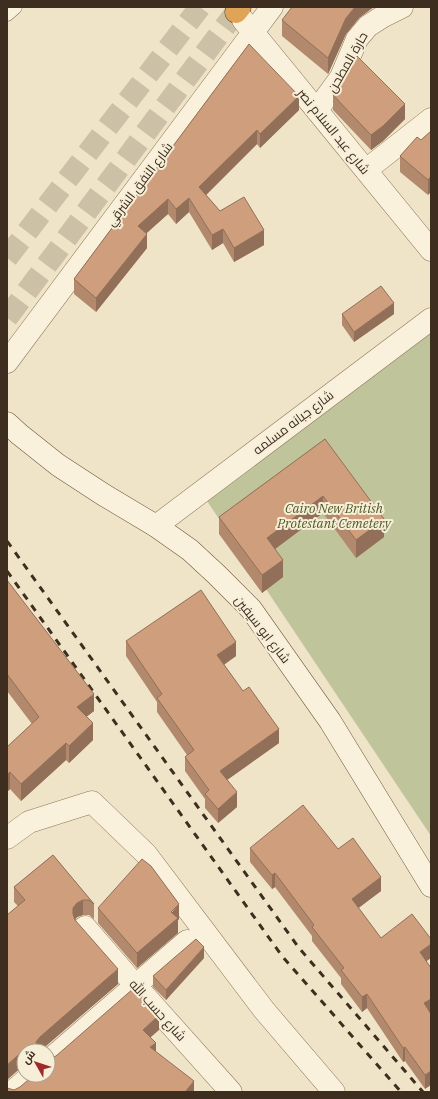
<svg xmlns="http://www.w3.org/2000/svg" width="438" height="1099" font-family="'IBM Plex Serif',Cairo,serif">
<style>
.cemetery{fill:#bfc49a}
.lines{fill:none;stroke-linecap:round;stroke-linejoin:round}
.highway-tunnel{stroke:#ccc0a6;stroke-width:22;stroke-dasharray:22 11;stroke-linecap:butt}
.lane-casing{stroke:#8d765c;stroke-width:15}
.street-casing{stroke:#8d765c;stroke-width:23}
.secondary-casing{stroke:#6f573f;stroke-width:23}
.highway-casing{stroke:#5b4430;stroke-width:23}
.lane{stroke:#faf1dc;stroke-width:14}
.street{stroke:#faf1dc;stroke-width:22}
.secondary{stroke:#faf1dc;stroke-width:22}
.highway{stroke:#e0a458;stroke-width:22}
.rail{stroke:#3d2e20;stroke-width:3;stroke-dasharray:7 7;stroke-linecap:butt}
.wall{fill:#b2896c}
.shaded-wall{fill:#916f58}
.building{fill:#cf9f7d;stroke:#916f58}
.labels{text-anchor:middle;stroke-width:4;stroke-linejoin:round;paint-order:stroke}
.street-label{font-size:13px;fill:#3d2e20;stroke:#f7eed8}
.park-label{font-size:13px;font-style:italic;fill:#4d5a26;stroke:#f7eed8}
</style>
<rect width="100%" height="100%" fill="#f0e4c8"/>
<path class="cemetery" d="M 431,319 L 431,836 L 201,492 Z"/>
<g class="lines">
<g class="highway-tunnel">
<path d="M 7,258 L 200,7"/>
<path d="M 7,318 L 236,12"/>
</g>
<defs>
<path id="lane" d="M 7,14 L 15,7"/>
<g id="street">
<path d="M 243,20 L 431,250"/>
<path d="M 317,110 L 341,77 L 357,39 L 368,26 L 382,17 L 402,7"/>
<path d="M 366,170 L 431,119"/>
<path d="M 7,362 L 272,7"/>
<path d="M 156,526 L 431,319"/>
<path d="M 7,838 L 29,822 L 92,802 L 146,854 L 264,1010 L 334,1092"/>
<path d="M 85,927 L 136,986 L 231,1092"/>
<path d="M 48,1061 L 187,941"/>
<path d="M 12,1092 L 32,1075"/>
</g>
<path id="secondary" d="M 7,423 L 19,434 L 58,465 L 104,495 L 156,526 L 190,550 L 217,575 L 251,609 L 330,721 L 431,886"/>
<path id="highway" d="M 236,12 L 240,7"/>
</defs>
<use href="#lane" class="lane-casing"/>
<use href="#street" class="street-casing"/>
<use href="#secondary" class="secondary-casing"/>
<use href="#highway" class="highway-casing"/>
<use href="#lane" class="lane"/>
<use href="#street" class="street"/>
<use href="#secondary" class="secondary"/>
<use href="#highway" class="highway"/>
<g class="rail">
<path d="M 7,541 L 299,948 L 423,1092"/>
<path d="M 7,571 L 282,956 L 401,1092"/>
</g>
</g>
<g class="wall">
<path d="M 359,18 L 346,34 L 328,74 L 282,36 L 282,20 Z"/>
<path d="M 249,44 L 299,110 L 260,148 L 257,144 L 206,195 L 220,211 L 264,245 L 234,262 L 223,243 L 212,250 L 189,212 L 176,224 L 168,214 L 146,233 L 147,248 L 96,312 L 74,294 L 74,279 Z"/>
<path d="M 333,95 L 405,119 L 383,141 L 371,150 L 333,110 Z"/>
<path d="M 431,131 L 428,195 L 400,172 L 400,156 L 421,140 Z"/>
<path d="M 342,314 L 394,314 L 354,342 L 342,325 Z"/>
<path d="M 325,439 L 384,537 L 356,558 L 323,513 L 275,549 L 283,577 L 262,593 L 219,534 L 219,517 Z"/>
<path d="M 7,580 L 94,711 L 86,717 L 93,740 L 69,763 L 66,760 L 21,801 L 10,789 L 7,792 L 7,747 L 32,724 L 7,691 Z"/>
<path d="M 126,641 L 236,656 L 224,665 L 279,743 L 227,780 L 237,807 L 218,823 L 205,808 L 205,799 L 185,771 L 185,757 L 187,755 L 157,712 L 157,702 L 126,656 Z"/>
<path d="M 250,848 L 338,849 L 381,891 L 358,908 L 381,938 L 426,961 L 431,968 L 431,1013 L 425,1089 L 405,1061 L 403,1062 L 367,1008 L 362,1012 L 341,984 L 341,978 L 312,941 L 312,936 L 275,887 L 272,889 L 250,862 Z"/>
<path d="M 53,855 L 94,904 L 94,919 L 89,915 L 83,915 L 77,917 L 75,920 L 118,984 L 40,1051 L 24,1051 L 18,906 L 14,902 L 14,887 Z"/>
<path d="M 98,908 L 179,919 L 178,920 L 178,933 L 137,968 L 98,923 Z"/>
<path d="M 204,958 L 166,1000 L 153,987 L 153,976 Z"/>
</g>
<g class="shaded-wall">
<path d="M 355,7 L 374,7 L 359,18 L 346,34 L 328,74 L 328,58 L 346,18 Z"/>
<path d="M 299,96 L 299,110 L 260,148 L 260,134 Z"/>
<path d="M 405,104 L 405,119 L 383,141 L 371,150 L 371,135 Z"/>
<path d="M 257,130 L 257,144 L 199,202 L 199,187 Z"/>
<path d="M 431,176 L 431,192 L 428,195 L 428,180 Z"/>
<path d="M 189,198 L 189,212 L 176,224 L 176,209 Z"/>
<path d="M 168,199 L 168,214 L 138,241 L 138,226 Z"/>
<path d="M 223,229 L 223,243 L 212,250 L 212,235 Z"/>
<path d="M 264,230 L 264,245 L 234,262 L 234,248 Z"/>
<path d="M 147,234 L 147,248 L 96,312 L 96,298 Z"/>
<path d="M 394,303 L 394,314 L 354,342 L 354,332 Z"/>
<path d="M 323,496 L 323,513 L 267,555 L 267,538 Z"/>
<path d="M 384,519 L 384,537 L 356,558 L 356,540 Z"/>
<path d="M 283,560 L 283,577 L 262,593 L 262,575 Z"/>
<path d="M 236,642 L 236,656 L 217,669 L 217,655 Z"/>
<path d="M 94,694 L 94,711 L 77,724 L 77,707 Z"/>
<path d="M 93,723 L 93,740 L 69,763 L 69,746 Z"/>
<path d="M 279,729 L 279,743 L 220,785 L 220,771 Z"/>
<path d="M 66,743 L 66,760 L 21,801 L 21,784 Z"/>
<path d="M 10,772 L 10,789 L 7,792 L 7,775 Z"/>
<path d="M 237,792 L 237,807 L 218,823 L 218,809 Z"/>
<path d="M 275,873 L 275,887 L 272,889 L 272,875 Z"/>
<path d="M 381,877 L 381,891 L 352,913 L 352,899 Z"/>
<path d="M 83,900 L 83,915 L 77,917 L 73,923 L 73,908 L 77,903 Z"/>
<path d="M 179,904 L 179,919 L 178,920 L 178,933 L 137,968 L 137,953 Z"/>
<path d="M 431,944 L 431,958 L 420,966 L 420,952 Z"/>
<path d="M 204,947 L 204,958 L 166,1000 L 166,990 Z"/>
<path d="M 118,969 L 118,984 L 40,1051 L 36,1051 L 36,1042 L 40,1037 Z"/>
<path d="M 367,994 L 367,1008 L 362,1012 L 362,997 Z"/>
<path d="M 431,999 L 431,1013 L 424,1018 L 424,1003 Z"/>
<path d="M 159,1015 L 159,1030 L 143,1044 L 143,1030 Z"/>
<path d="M 156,1043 L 156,1057 L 150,1047 Z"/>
<path d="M 405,1047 L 405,1061 L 403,1062 L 403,1048 Z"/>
<path d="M 29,1048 L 29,1051 L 24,1051 L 24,1065 L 7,1080 L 7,1065 L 24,1050 Z"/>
<path d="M 431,1071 L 431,1085 L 425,1089 L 425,1075 Z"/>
<path d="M 194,1081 L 194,1092 L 185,1092 Z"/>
</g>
<g class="building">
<path d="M 292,7 L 355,7 L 346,18 L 328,58 L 282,20 Z"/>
<path d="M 249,44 L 299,96 L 260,134 L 257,130 L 199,187 L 220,211 L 244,197 L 264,230 L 234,248 L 223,229 L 212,235 L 189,198 L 176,209 L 168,199 L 138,226 L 147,234 L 96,298 L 74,279 Z"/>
<path d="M 357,56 L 405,104 L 383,126 L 371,135 L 333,95 L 351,69 Z"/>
<path d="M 431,131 L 431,176 L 428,180 L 400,156 L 417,137 L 421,140 Z"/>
<path d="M 381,286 L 394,303 L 354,332 L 342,314 Z"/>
<path d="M 325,439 L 384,519 L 356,540 L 323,496 L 267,538 L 283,560 L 262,575 L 219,517 Z"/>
<path d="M 7,580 L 94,694 L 77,707 L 93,723 L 69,746 L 66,743 L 21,784 L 10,772 L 7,775 L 7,747 L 39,717 L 7,674 Z"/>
<path d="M 201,590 L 236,642 L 217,655 L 243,691 L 249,687 L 279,729 L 220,771 L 237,792 L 218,809 L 205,794 L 209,790 L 185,757 L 194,750 L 157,698 L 162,694 L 126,641 Z"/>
<path d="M 303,805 L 338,849 L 353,838 L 381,877 L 352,899 L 381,938 L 412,914 L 431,939 L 431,944 L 420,952 L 431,968 L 431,999 L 424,1003 L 431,1014 L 431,1071 L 425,1075 L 405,1047 L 403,1048 L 367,994 L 362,997 L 341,970 L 344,968 L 312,927 L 314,925 L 275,873 L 272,875 L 250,848 Z"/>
<path d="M 53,855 L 94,904 L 89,900 L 83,900 L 77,903 L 73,908 L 73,914 L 75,920 L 118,969 L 40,1037 L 36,1042 L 36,1048 L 29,1048 L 24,1050 L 7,1065 L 7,915 L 25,900 L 14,887 Z"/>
<path d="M 142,859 L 151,866 L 179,904 L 171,912 L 178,918 L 137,953 L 98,908 Z"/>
<path d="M 196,939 L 204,947 L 166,990 L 153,976 Z"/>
<path d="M 134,988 L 159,1015 L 143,1030 L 156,1043 L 150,1047 L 194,1081 L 185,1092 L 7,1092 L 7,1088 L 14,1090 L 20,1087 L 34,1075 L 48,1075 L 48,1058 L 51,1058 L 56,1056 Z"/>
</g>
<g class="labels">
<g class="street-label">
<text transform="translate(347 62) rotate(-60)" y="5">حارة المطحن</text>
<text transform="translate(334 131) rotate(51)" y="5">شارع عبد السلام نصر</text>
<text transform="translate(139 184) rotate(-53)" y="5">شارع النفق الشرقي</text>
<text transform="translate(293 422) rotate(-37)" y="5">شارع جبانه مسلمه</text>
<text transform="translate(263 629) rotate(52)" y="5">شارع ابو سيفين</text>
<text transform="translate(158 1010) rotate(48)" y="5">شارع حسب الله</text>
</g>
<g class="park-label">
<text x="334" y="513">Cairo New British<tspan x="334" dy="15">Protestant Cemetery</tspan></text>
</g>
</g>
<rect width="438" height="1099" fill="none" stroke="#3d2e20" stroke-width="16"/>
<g transform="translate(36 1063) rotate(309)"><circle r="19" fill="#f7eed8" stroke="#ada18e"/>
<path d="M0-3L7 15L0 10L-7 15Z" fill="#9e2a2b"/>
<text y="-6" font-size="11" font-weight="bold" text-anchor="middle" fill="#3d2e20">ش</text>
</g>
</svg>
